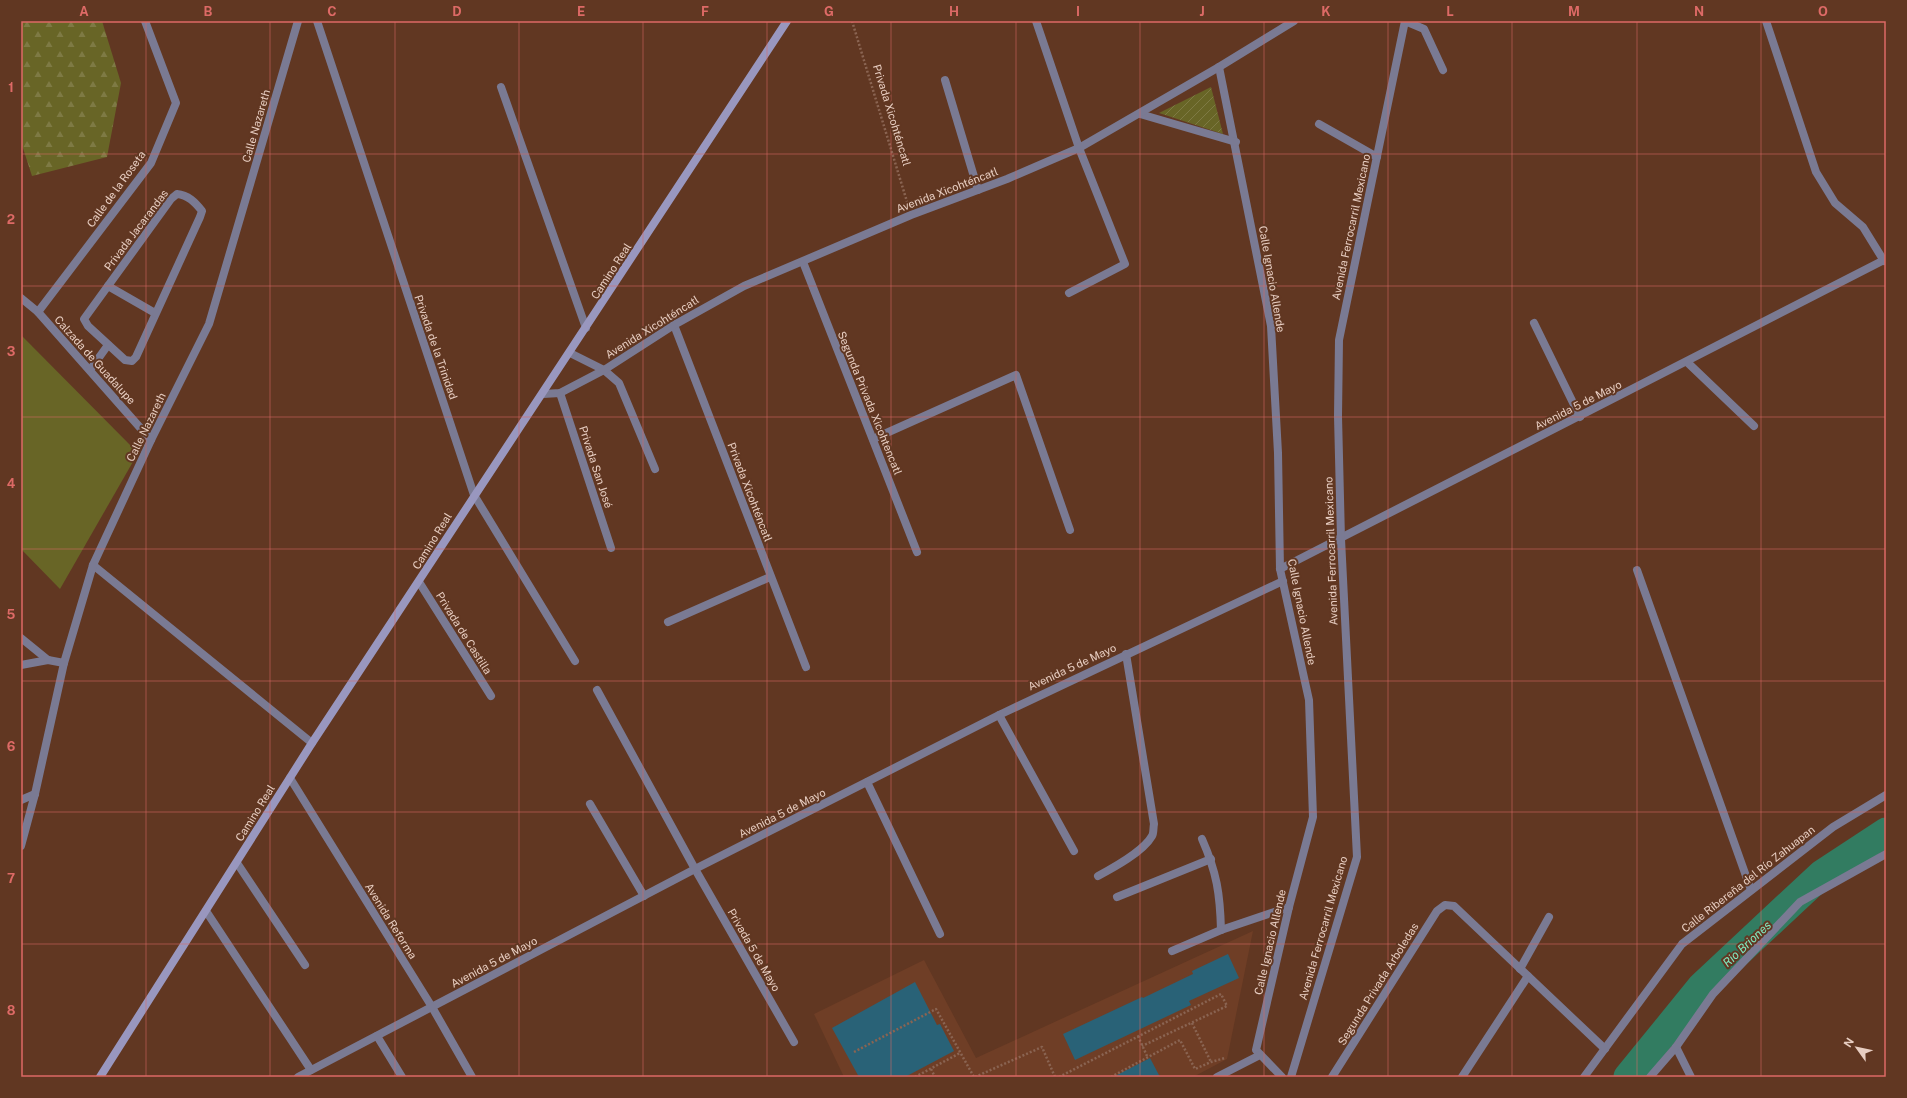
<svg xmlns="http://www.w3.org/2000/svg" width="1907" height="1098" font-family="'Public Sans',sans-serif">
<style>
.built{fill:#6f3e26}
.forest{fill:url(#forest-firs)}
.park{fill:#686526}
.garden{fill:url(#garden-furrows)}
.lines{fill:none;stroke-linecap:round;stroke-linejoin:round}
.river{stroke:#327c61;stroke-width:29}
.building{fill:#296277}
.path{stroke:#8a6452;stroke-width:2.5;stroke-dasharray:2 2;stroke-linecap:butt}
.lane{stroke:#7a7a93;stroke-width:8}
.street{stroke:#7a7a93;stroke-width:8}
.secondary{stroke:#9997bf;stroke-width:8}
.grid{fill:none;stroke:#dd6a66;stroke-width:1;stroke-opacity:0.55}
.labels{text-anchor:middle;stroke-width:4;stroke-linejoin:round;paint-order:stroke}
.street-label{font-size:11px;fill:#e8cec2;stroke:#613722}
.water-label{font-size:12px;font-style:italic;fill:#81eac1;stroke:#613722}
.neatline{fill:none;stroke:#dd6a66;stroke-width:1.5}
.grid-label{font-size:13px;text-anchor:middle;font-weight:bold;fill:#dd6a66}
</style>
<defs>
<pattern id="forest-firs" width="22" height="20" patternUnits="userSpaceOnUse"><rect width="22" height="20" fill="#686526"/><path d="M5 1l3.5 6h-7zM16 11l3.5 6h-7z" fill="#7e7a44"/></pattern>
<pattern id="garden-furrows" width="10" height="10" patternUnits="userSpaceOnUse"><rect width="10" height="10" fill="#686526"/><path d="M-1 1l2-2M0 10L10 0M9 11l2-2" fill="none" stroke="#7e7a44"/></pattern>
</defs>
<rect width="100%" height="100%" fill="#613722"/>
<path class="built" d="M 1253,931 L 1227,1059 L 1193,1077 L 844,1077 L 814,1014 L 924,960 L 976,1058 Z"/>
<path class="forest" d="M 21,21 L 102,21 L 121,83 L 107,157 L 32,176 L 21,142 Z"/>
<path class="park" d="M 21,335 L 138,453 L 60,589 L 21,549 Z"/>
<path class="garden" d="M 1211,87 L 1223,134 L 1159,113 Z"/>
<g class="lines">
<path class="river" d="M 1628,1077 L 1702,986 L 1822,874 L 1886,832"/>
</g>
<g class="building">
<path d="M 1228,954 L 1239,978 L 1189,1001 L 1191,1005 L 1075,1060 L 1063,1034 L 1142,997 L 1143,998 L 1193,974 L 1192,971 Z"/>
<path d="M 915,982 L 937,1025 L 940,1024 L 954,1051 L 905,1077 L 859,1077 L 832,1028 Z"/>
<path d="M 1150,1058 L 1160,1077 L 1113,1077 Z"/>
</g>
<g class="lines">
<g class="path">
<path d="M 852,21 L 908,205"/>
<path d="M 1192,1023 L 1211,1062"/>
<path d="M 1138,1036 L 1147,1056"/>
<path d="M 854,1052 L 936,1009 L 974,1077"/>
<path d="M 931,1069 L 935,1077"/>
<path d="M 915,1077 L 960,1053"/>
<path d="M 975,1077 L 1042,1047 L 1055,1077"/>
<path d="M 1059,1077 L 1221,994 L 1227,1006 L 1142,1046"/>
<path d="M 1111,1077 L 1180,1040 L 1195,1069 L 1211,1062 L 1225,1058"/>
</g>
<g class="lane">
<path d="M 1766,21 L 1816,172 L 1835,203 L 1863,227 L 1884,261"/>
<path d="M 945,80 L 978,190"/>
<path d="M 1319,124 L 1377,157"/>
<path d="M 1069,293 L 1125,264 L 1079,148"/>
<path d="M 570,353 L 604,370 L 619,383 L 655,469"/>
<path d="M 1687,362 L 1754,426"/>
<path d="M 590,804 L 644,896"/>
<path d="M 1520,969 L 1549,917"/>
</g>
<g class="street">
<path d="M 317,21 L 474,495 L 575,661"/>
<path d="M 1036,21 L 1079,148"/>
<path d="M 1405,21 L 1424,29 L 1443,70"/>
<path d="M 1219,67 L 1271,326 L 1278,453 L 1280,569 L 1309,700 L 1313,817 L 1289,907 L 1256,1050 L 1282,1077"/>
<path d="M 501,87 L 586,328"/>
<path d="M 1140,114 L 1236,142"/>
<path d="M 177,194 C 188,195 195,202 202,211 L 200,217 L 136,357 L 132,361 L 125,360 L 88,326 L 84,319 L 171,199 Z"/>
<path d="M 803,262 L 917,552"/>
<path d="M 108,286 L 155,313"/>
<path d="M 21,298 L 38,312 L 151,440"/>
<path d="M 38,312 L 151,163 L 176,103 L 145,21"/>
<path d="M 1534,323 L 1580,417"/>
<path d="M 674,325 L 806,667"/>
<path d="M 90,370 L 108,345"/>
<path d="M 560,393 L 611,548"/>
<path d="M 543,394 L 560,393 L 604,370 L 674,325 L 744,286 L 911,215 L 1007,179 L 1079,148 L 1219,67 L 1294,21"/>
<path d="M 873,439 L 1016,375 L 1070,530"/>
<path d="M 93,565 L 312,743"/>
<path d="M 1280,569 L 1886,259"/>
<path d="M 1637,570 L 1751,890"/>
<path d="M 419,582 L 491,696"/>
<path d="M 668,622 L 770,577"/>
<path d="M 21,638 L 48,660 L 64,663"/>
<path d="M 21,665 L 48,660"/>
<path d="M 597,690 L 695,869 L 794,1042"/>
<path d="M 999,715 L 1074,851"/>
<path d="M 290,778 L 432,1007 L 472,1077"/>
<path d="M 867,782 L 940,934"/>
<path d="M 21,800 L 35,794"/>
<path d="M 1202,839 C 1217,873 1220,894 1221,930"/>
<path d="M 21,846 L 35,794 L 64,663 L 93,565 L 151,440 L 209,324 L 298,21"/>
<path d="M 237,863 L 305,965"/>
<path d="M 1098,876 C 1113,868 1143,852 1152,836 C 1154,833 1153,828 1154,824 L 1126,654"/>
<path d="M 1117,897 L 1211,859"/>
<path d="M 206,911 L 311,1070"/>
<path d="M 1172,951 L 1221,930 L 1289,907"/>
<path d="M 377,1036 L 402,1077"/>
<path d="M 1676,1047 L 1691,1077"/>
<path d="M 298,1077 L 695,869 L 999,715 L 1283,581"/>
<path d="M 1217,1077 L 1260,1055"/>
<path d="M 1291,1077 L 1357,857 L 1341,539 L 1338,416 L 1339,340 L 1405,21"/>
<path d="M 1332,1077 L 1437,911 L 1445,905 L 1454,906 L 1605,1049"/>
<path d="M 1462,1077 L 1528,976"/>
<path d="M 1584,1077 L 1682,944 L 1833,827 L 1886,795"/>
<path d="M 1650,1077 L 1676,1047 L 1713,994 L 1800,902 L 1886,854"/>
</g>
<path class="secondary" d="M 100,1077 L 312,743 L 787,21"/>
</g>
<path class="grid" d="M 146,21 L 146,1077M 270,21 L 270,1077M 395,21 L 395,1077M 519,21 L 519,1077M 643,21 L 643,1077M 767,21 L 767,1077M 891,21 L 891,1077M 1016,21 L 1016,1077M 1140,21 L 1140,1077M 1264,21 L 1264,1077M 1388,21 L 1388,1077M 1512,21 L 1512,1077M 1637,21 L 1637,1077M 1761,21 L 1761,1077M 21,154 L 1886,154M 21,286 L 1886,286M 21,417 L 1886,417M 21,549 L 1886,549M 21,681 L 1886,681M 21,812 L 1886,812M 21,944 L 1886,944"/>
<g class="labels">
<g class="street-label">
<text transform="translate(892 115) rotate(73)" y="4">Privada Xicohténcatl</text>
<text transform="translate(256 126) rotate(-74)" y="4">Calle Nazareth</text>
<text transform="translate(116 189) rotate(-54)" y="4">Calle de la Roseta</text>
<text transform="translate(947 190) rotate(-21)" y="4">Avenida Xicohténcatl</text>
<text transform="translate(1351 227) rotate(-78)" y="4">Avenida Ferrocarril Mexicano</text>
<text transform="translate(136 230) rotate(-53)" y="4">Privada Jacarandas</text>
<text transform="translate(611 271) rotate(-57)" y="4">Camino Real</text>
<text transform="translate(1272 279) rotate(80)" y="4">Calle Ignacio Allende</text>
<text transform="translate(652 327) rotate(-32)" y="4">Avenida Xicohténcatl</text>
<text transform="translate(436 347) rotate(71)" y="4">Privada de la Trinidad</text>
<text transform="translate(95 360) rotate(48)" y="4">Calzada de Guadalupe</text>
<text transform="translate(870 403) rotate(68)" y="4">Segunda Privada Xicohtencatl</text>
<text transform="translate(1578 405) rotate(-27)" y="4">Avenida 5 de Mayo</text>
<text transform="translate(146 427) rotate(-64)" y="4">Calle Nazareth</text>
<text transform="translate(596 467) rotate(72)" y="4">Privada San José</text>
<text transform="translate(750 492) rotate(69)" y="4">Privada Xicohténcatl</text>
<text transform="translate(432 541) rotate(-58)" y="4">Camino Real</text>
<text transform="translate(1331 551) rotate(-92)" y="4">Avenida Ferrocarril Mexicano</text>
<text transform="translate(1302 612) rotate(79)" y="4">Calle Ignacio Allende</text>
<text transform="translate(464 633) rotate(58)" y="4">Privada de Castilla</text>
<text transform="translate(1072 667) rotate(-25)" y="4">Avenida 5 de Mayo</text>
<text transform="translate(255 813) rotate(-58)" y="4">Camino Real</text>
<text transform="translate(782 813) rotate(-27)" y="4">Avenida 5 de Mayo</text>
<text transform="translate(1748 879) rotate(-38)" y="4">Calle Ribereña del Río Zahuapan</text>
<text transform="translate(391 921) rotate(58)" y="4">Avenida Reforma</text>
<text transform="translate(1323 928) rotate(-74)" y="4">Avenida Ferrocarril Mexicano</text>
<text transform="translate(1270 942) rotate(-77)" y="4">Calle Ignacio Allende</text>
<text transform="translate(754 950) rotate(60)" y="4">Privada 5 de Mayo</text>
<text transform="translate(494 962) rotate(-28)" y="4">Avenida 5 de Mayo</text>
<text transform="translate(1378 984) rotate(-58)" y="4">Segunda Privada Arboledas</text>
</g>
<g class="water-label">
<text transform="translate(1747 944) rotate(-43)" y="4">Rio Briones</text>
</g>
</g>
<rect width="1907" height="1098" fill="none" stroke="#613722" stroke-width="44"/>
<g transform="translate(1857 1048) rotate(303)" stroke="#613722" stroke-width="3" paint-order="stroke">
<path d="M0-3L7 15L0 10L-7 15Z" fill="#e8cec2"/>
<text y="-6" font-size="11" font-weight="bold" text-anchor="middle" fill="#e8cec2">N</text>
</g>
<rect x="22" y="22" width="1863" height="1054" class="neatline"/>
<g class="grid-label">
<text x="84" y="16">A</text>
<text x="208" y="16">B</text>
<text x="332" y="16">C</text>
<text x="457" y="16">D</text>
<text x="581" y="16">E</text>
<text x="705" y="16">F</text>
<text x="829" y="16">G</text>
<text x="954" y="16">H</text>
<text x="1078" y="16">I</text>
<text x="1202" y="16">J</text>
<text x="1326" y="16">K</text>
<text x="1450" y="16">L</text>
<text x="1574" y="16">M</text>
<text x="1699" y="16">N</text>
<text x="1823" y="16">O</text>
<text x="11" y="92">1</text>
<text x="11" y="224">2</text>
<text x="11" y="356">3</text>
<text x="11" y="488">4</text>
<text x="11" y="619">5</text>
<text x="11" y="751">6</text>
<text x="11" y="883">7</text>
<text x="11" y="1015">8</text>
</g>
</svg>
